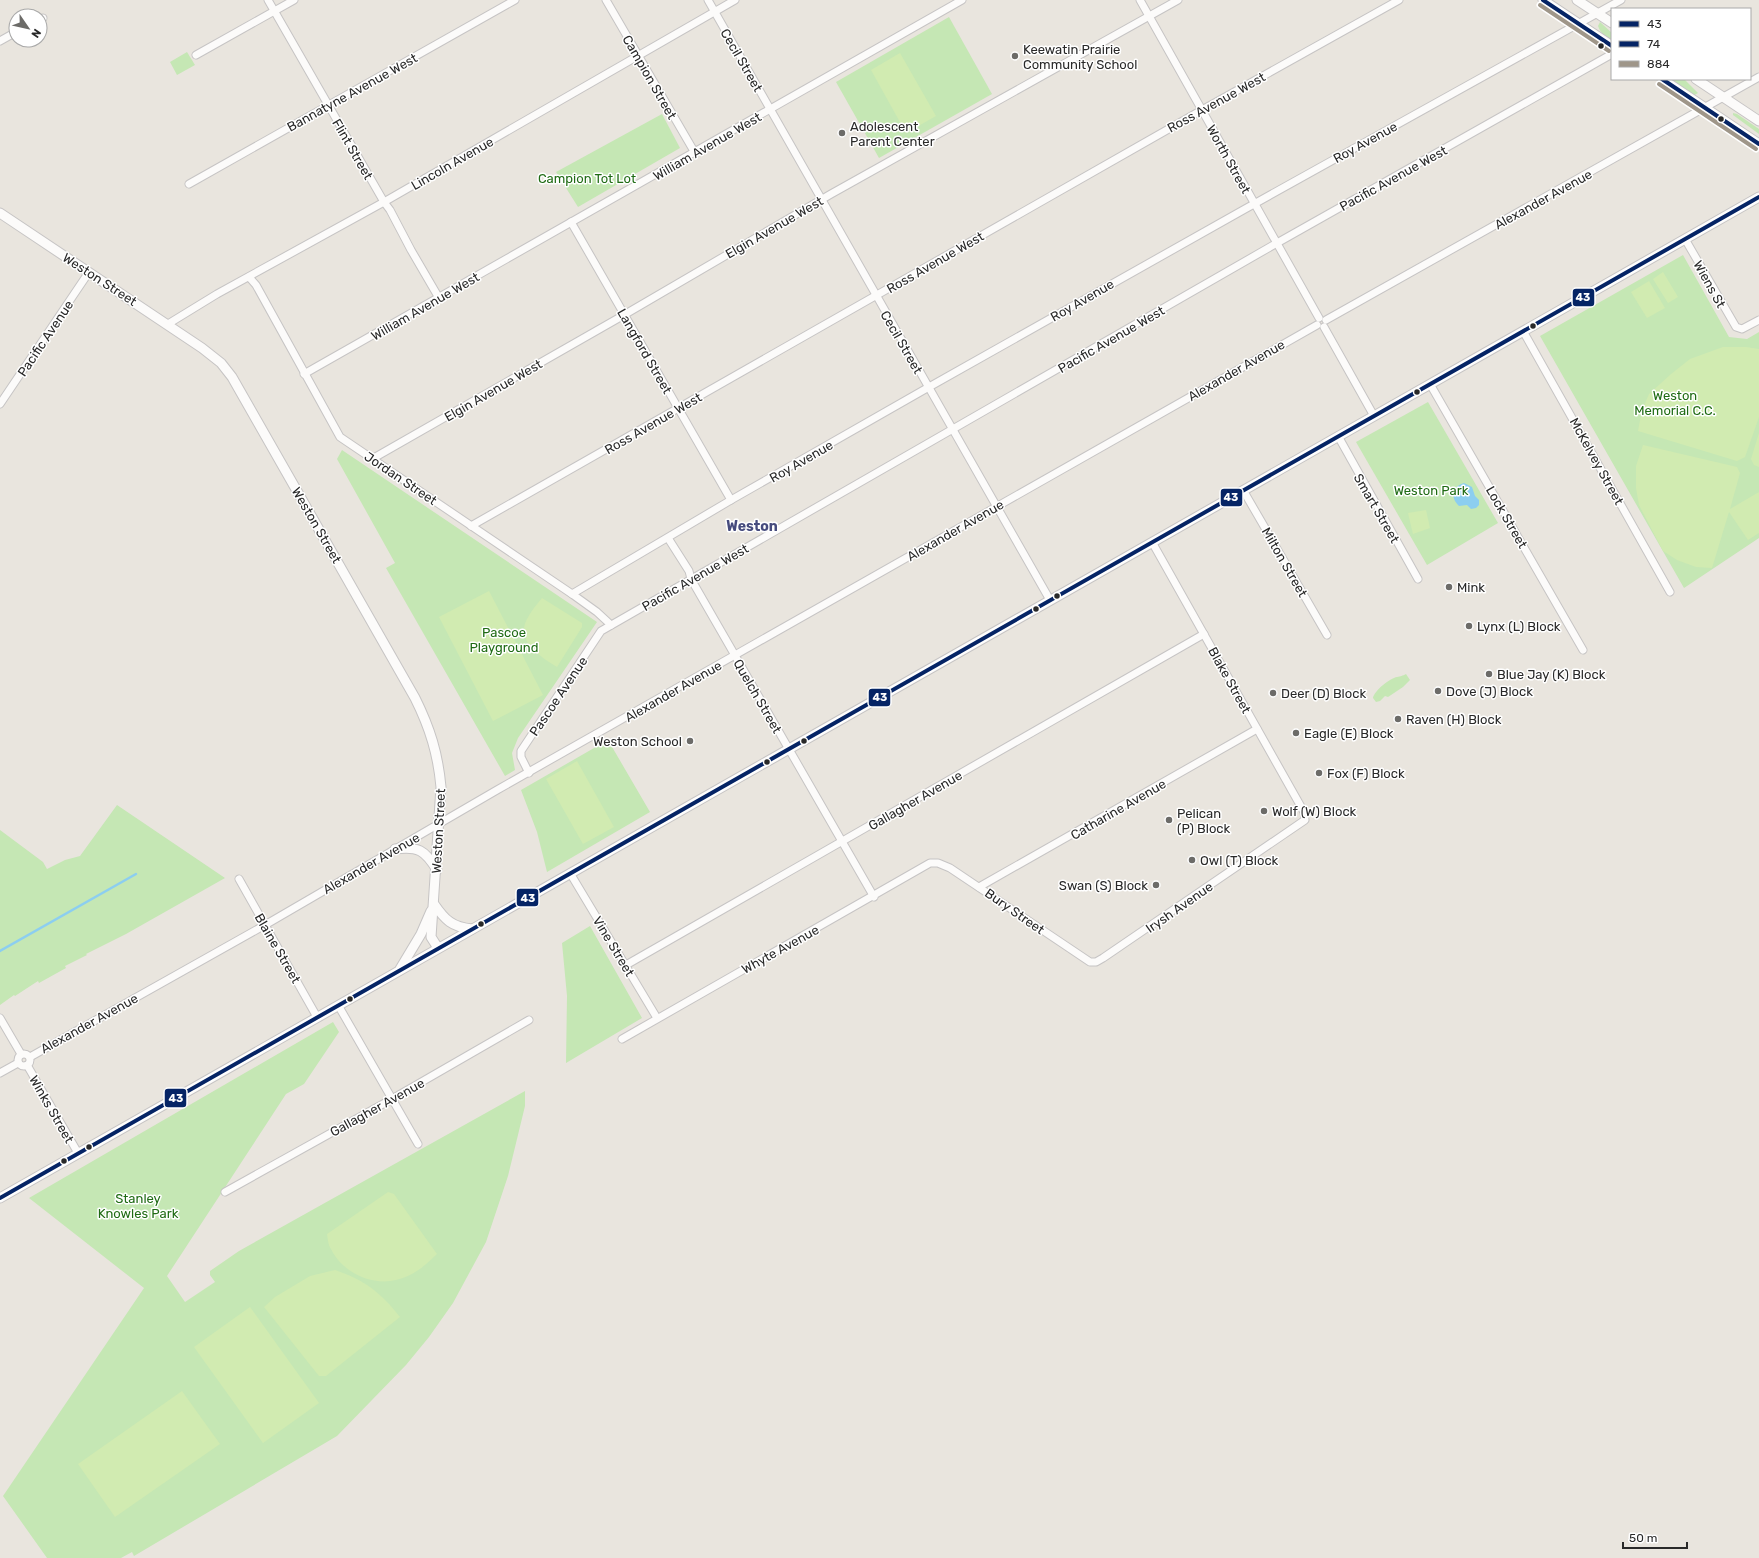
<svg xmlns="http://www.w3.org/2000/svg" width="1759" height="1558" font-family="Rubik,sans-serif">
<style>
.green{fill:#c5e7b4}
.pitch{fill:#d1ebb1}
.water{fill:#8ccef0}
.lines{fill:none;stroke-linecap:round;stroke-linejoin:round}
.stream{stroke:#8ccef0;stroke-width:2.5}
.street-casing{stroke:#c6c4c4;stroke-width:9}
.secondary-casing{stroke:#c6c4c4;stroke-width:11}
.street{stroke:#fcfbfa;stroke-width:7}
.secondary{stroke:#fcfbfa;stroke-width:9}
.bus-1-casing{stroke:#fff;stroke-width:7}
.bus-2-casing{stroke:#fff;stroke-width:7}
.bus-3-casing{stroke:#fff;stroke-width:7}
.bus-1{stroke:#052465;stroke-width:4}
.bus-2{stroke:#052465;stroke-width:4}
.bus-3{stroke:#9f9689;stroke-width:4}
.bus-dot{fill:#292929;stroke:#fff;stroke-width:1.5}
.poi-dot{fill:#6c6b68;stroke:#fff;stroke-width:1.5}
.labels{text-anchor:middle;stroke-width:3;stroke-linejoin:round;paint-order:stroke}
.poi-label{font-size:13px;fill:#292929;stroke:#fff;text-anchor:start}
.street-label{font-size:13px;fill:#292929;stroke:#fff}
.park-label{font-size:13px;fill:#1f6b14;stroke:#fff}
.neighbourhood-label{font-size:14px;font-weight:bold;fill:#464b7d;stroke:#fff}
.line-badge{stroke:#fff;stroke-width:1.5}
.badge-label{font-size:11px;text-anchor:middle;font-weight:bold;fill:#fff}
</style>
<rect width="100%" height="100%" fill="#e9e5de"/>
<g class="green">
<path d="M 949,17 L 992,94 L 879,158 L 836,82 Z"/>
<path d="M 1600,22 L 1612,33 L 1612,41 C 1605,37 1601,34 1598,26 Z"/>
<path d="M 187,52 L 195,65 L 177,75 L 170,62 Z"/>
<path d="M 1668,79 L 1684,79 L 1698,93 L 1693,96 Z"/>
<path d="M 1733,113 L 1737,114 L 1759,129 L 1759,134 L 1733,115 Z"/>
<path d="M 662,114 L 680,148 L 578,207 L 556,172 Z"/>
<path d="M 1683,255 L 1729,337 L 1747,339 L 1759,332 L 1759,538 L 1684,588 L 1540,336 Z"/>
<path d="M 1428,402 L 1498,523 L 1427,565 L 1356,442 Z"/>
<path d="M 342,450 L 597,622 L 518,738 L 512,753 L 515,770 L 505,776 L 386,568 L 395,563 L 337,459 Z"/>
<path d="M 1406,674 L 1410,680 L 1403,687 L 1388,697 L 1385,696 L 1380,701 L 1376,702 L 1373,698 C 1374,691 1390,678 1397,677 C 1401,676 1402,676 1406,674 Z"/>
<path d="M 608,740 L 650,812 L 547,872 L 537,832 L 521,790 Z"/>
<path d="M 117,805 L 225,878 L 126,934 L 86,954 L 87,955 L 65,966 L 66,968 L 39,983 L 38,981 L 15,996 L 14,995 L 0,1005 L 0,830 L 43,862 L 47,869 L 65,860 L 80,856 Z"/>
<path d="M 590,926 L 642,1018 L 566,1063 L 567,996 L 562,943 Z"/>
<path d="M 333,1022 L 339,1032 L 304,1084 L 286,1094 L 167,1276 L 185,1302 L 215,1282 L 210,1275 L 210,1271 L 239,1251 L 525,1091 L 525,1106 L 517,1139 L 508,1176 L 486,1242 L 453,1303 L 429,1337 L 406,1365 L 337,1436 L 134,1556 L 132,1552 L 121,1558 L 47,1558 L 3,1496 L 144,1288 L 29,1198 Z"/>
</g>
<g class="pitch">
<path d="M 900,53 L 936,116 L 906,133 L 871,70 Z"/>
<path d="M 1663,272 L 1678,297 L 1668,303 L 1653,279 Z"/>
<path d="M 1649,281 L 1665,308 L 1647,318 L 1631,292 Z"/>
<path d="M 1723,347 L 1746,347 L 1759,349 L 1759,417 L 1745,457 L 1737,461 L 1638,431 L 1642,410 L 1649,394 L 1671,374 L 1690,359 Z"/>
<path d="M 1759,433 L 1759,467 L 1754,465 L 1751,459 Z"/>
<path d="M 1643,445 L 1737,467 L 1740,473 L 1730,509 L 1759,492 L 1759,533 L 1748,540 L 1729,512 L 1712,568 L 1696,567 L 1677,560 L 1663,551 L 1639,505 L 1636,488 L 1636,466 Z"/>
<path d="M 1426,510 L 1430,528 L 1413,534 L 1408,513 Z"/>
<path d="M 489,591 L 543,695 L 493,721 L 439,617 Z"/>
<path d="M 542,598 L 582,623 L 582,627 L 557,667 C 541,657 515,641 527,619 C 531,611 537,604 542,598 Z"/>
<path d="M 577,761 L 614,827 L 583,844 L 546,779 Z"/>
<path d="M 388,1192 L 394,1194 L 437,1254 C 425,1266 413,1276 396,1280 C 371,1286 342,1272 331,1249 C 328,1245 328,1239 327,1234 Z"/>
<path d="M 335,1270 C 365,1280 381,1293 400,1317 L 326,1376 L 319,1376 L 264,1307 L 275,1297 L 310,1276 Z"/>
<path d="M 250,1307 L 319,1403 L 263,1443 L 194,1347 Z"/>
<path d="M 182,1391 L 220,1444 L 115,1517 L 78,1464 Z"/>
</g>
<path class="water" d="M 1464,483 L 1472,487 L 1475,496 L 1479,500 L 1479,505 L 1476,508 L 1471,509 L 1467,505 L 1459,506 C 1450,497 1452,487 1464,483 Z"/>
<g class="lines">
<path class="stream" d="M 0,951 L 136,874"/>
<defs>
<g id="street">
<path d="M 268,0 L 384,202 L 390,210 L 411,250 L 439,298"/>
<path d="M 606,0 L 695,153"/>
<path d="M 708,0 L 1050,600"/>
<path d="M 1140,0 L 1319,318"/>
<path d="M 40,19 L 43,18"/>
<path d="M 0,41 L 16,32"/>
<path d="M 196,55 L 294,0"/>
<path d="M 189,184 L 515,0"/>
<path d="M 571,222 L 731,500"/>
<path d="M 1685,239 L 1736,327 L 1742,329 L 1759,320"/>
<path d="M 249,277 L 256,285 L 340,437 L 572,594 L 597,612 L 611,625"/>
<path d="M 1326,320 L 1759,77"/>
<path d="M 168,324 L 217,294 L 384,202 L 735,0"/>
<path d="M 1324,327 L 1374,416"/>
<path d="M 1523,331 L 1670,592"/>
<path d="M 304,374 L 962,0"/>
<path d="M 1430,384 L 1583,650"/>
<path d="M 0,404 L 89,272"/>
<path d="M 1338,436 L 1418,579"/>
<path d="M 372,459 L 617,319 L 831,194 L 1178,0"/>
<path d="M 1243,490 L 1327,635"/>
<path d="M 471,526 L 1202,110 L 1399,0"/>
<path d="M 668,538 L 689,571 L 691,579 L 874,897"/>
<path d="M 572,594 L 731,500 L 929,387 L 1245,209 L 1621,0"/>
<path d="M 529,773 L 521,757 L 521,751 L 601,631 L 1277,243 L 1612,54"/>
<path d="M 570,873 L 657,1018"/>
<path d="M 239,879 L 317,1017"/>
<path d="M 979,887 L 1257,729"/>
<path d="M 626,965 L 1204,634"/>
<path d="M 338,1005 L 418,1144"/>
<path d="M 0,1018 L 21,1054"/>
<path d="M 622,1039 L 930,863 L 938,863 L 950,868 L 1090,962 L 1096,962 L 1103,958 L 1305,820 L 1304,812 L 1152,542"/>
<circle cx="24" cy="1060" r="6"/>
<path d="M 30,1057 L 265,925 L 497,790 L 1317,325"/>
<path d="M 27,1065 L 78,1153"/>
<path d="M 0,1073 L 18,1063"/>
<path d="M 225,1192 L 392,1099 L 529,1020"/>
</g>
<g id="secondary">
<path d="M 1543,0 L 1612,46"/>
<path d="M 1577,0 L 1612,23"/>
<path d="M 1662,79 L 1759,144"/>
<path d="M 1696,79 L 1759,121"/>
<path d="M 0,213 L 202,348 L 221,363 L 232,377 L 415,698 C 430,728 438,754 441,787 L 431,937 L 438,948"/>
<path d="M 395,849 C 418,846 425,850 437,870"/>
<path d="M 434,904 C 445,920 452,927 472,929"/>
<path d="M 400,969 L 421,934 L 431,911"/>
<path d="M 0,1198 L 1759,197"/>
</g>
</defs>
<use href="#street" class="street-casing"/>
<use href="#secondary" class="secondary-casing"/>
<use href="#street" class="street"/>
<use href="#secondary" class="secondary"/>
<defs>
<path id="bus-1" d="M 0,1198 L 1759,197"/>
<g id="bus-2">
<path d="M 1543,0 L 1612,46"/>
<path d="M 1662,79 L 1759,144"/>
</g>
<g id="bus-3">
<path d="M 1540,5 L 1609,51"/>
<path d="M 1659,84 L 1756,149"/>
</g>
</defs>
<use href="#bus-1" class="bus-1-casing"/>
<use href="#bus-2" class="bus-2-casing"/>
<use href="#bus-3" class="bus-3-casing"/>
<use href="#bus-1" class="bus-1"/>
<use href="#bus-2" class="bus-2"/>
<use href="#bus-3" class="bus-3"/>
</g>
<g class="bus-dot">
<circle cx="1601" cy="46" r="3.5"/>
<circle cx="1721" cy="119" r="3.5"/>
<circle cx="1533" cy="326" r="3.5"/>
<circle cx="1417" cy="392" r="3.5"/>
<circle cx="1057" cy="596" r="3.5"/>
<circle cx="1036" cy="609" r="3.5"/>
<circle cx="804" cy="741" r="3.5"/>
<circle cx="767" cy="762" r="3.5"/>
<circle cx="481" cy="924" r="3.5"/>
<circle cx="350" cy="999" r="3.5"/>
<circle cx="89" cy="1147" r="3.5"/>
<circle cx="64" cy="1161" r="3.5"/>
</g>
<g class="poi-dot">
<circle cx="1015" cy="56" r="4"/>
<circle cx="842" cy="133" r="4"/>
<circle cx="1449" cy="587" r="4"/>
<circle cx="1469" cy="626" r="4"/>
<circle cx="1489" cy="674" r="4"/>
<circle cx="1438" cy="691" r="4"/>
<circle cx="1273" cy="693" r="4"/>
<circle cx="1398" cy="719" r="4"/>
<circle cx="1296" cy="733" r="4"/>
<circle cx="690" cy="741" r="4"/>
<circle cx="1319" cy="773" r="4"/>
<circle cx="1264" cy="811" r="4"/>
<circle cx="1169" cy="820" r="4"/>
<circle cx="1192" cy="860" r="4"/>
<circle cx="1156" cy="885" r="4"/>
</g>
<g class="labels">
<g class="poi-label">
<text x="1023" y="54">Keewatin Prairie<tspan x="1023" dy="15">Community School</tspan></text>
<text x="850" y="131">Adolescent<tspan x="850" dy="15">Parent Center</tspan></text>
<text x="1457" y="592">Mink</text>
<text x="1477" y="631">Lynx (L) Block</text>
<text x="1497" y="679">Blue Jay (K) Block</text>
<text x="1446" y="696">Dove (J) Block</text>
<text x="1281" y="698">Deer (D) Block</text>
<text x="1406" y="724">Raven (H) Block</text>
<text x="1304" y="738">Eagle (E) Block</text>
<text x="682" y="746" text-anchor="end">Weston School</text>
<text x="1327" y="778">Fox (F) Block</text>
<text x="1272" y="816">Wolf (W) Block</text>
<text x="1177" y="818">Pelican<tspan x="1177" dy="15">(P) Block</tspan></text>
<text x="1200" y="865">Owl (T) Block</text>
<text x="1148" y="890" text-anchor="end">Swan (S) Block</text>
</g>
<g class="street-label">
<text transform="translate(742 60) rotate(60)" y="5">Cecil Street</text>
<text transform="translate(650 77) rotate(60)" y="5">Campion Street</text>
<text transform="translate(352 92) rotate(-29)" y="5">Bannatyne Avenue West</text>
<text transform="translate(1216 102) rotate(-29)" y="5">Ross Avenue West</text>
<text transform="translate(1365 142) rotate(-29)" y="5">Roy Avenue</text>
<text transform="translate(707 146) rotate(-30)" y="5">William Avenue West</text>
<text transform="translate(353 149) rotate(60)" y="5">Flint Street</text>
<text transform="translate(1229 159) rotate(61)" y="5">Worth Street</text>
<text transform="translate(452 163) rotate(-30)" y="5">Lincoln Avenue</text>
<text transform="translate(1393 178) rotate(-29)" y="5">Pacific Avenue West</text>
<text transform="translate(1543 199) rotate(-29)" y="5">Alexander Avenue</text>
<text transform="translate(774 227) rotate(-30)" y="5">Elgin Avenue West</text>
<text transform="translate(935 262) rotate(-30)" y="5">Ross Avenue West</text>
<text transform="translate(100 279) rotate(33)" y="5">Weston Street</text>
<text transform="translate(1710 284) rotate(61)" y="5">Wiens St</text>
<text transform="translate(1082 300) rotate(-30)" y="5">Roy Avenue</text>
<text transform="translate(425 306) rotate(-30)" y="5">William Avenue West</text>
<text transform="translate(45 338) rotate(-56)" y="5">Pacific Avenue</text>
<text transform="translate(1111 339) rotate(-30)" y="5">Pacific Avenue West</text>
<text transform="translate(902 342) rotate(60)" y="5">Cecil Street</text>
<text transform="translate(645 351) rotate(60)" y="5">Langford Street</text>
<text transform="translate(1236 370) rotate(-30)" y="5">Alexander Avenue</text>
<text transform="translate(493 390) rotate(-30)" y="5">Elgin Avenue West</text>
<text transform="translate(653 423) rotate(-30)" y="5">Ross Avenue West</text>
<text transform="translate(801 461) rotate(-30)" y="5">Roy Avenue</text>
<text transform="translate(1597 461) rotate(61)" y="5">McKelvey Street</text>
<text transform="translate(401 478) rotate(34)" y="5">Jordan Street</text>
<text transform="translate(1377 508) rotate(60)" y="5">Smart Street</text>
<text transform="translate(1507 517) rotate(60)" y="5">Lock Street</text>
<text transform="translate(317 525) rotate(60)" y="5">Weston Street</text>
<text transform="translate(955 530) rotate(-30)" y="5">Alexander Avenue</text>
<text transform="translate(1285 562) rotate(60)" y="5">Milton Street</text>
<text transform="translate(695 577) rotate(-30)" y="5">Pacific Avenue West</text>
<text transform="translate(1230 680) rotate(61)" y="5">Blake Street</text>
<text transform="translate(673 691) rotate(-30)" y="5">Alexander Avenue</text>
<text transform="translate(558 696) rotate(-56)" y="5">Pascoe Avenue</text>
<text transform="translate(758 696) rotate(60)" y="5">Quelch Street</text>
<text transform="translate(915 800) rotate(-30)" y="5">Gallagher Avenue</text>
<text transform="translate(1118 809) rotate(-30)" y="5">Catharine Avenue</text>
<text transform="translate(438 831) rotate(-87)" y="5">Weston Street</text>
<text transform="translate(371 863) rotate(-30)" y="5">Alexander Avenue</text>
<text transform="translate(1179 907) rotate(-35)" y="5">Irysh Avenue</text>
<text transform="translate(1015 911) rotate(35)" y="5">Bury Street</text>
<text transform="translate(614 946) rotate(59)" y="5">Vine Street</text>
<text transform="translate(278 948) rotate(60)" y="5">Blaine Street</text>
<text transform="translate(780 949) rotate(-29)" y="5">Whyte Avenue</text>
<text transform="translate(89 1023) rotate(-29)" y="5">Alexander Avenue</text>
<text transform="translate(377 1107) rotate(-29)" y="5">Gallagher Avenue</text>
<text transform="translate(52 1109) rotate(60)" y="5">Winks Street</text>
</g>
<g class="park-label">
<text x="587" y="183">Campion Tot Lot</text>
<text x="1675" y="400">Weston<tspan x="1675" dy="15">Memorial C.C.</tspan></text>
<text x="1431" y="495">Weston Park</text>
<text x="504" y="637">Pascoe<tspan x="504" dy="15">Playground</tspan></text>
<text x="138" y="1203">Stanley<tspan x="138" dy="15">Knowles Park</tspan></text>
</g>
<g class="neighbourhood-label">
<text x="752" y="531">Weston</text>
</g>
</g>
<g class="line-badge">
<rect x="1572" y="288" width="23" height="19" rx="4" fill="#052465"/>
<rect x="1220" y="488" width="23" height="19" rx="4" fill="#052465"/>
<rect x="868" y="688" width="23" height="19" rx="4" fill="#052465"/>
<rect x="516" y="888" width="23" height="19" rx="4" fill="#052465"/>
<rect x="164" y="1088" width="23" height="20" rx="4" fill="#052465"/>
</g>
<g class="badge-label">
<text x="1583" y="301">43</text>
<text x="1231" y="501">43</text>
<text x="880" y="701">43</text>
<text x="528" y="902">43</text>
<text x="176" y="1102">43</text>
</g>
<rect x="1611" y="8" width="140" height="72" fill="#ffffff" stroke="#a9a9a9"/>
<rect x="1619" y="21" width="20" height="6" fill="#052465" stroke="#a9a9a9"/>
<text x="1647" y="28" font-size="12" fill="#292929">43</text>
<rect x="1619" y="41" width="20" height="6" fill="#052465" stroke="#a9a9a9"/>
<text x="1647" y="48" font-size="12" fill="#292929">74</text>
<rect x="1619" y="61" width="20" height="6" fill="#9f9689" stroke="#a9a9a9"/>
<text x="1647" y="68" font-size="12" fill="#292929">884</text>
<g transform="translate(28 28) rotate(124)"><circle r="19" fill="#ffffff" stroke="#a9a9a9"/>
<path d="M0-3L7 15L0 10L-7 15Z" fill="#6c6b68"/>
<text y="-6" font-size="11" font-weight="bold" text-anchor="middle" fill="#292929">N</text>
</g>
<path d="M1623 1542v6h64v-6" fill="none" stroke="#292929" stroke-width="2"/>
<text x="1629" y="1542" font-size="12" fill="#292929" stroke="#ffffff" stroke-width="3" paint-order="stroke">50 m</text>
</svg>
